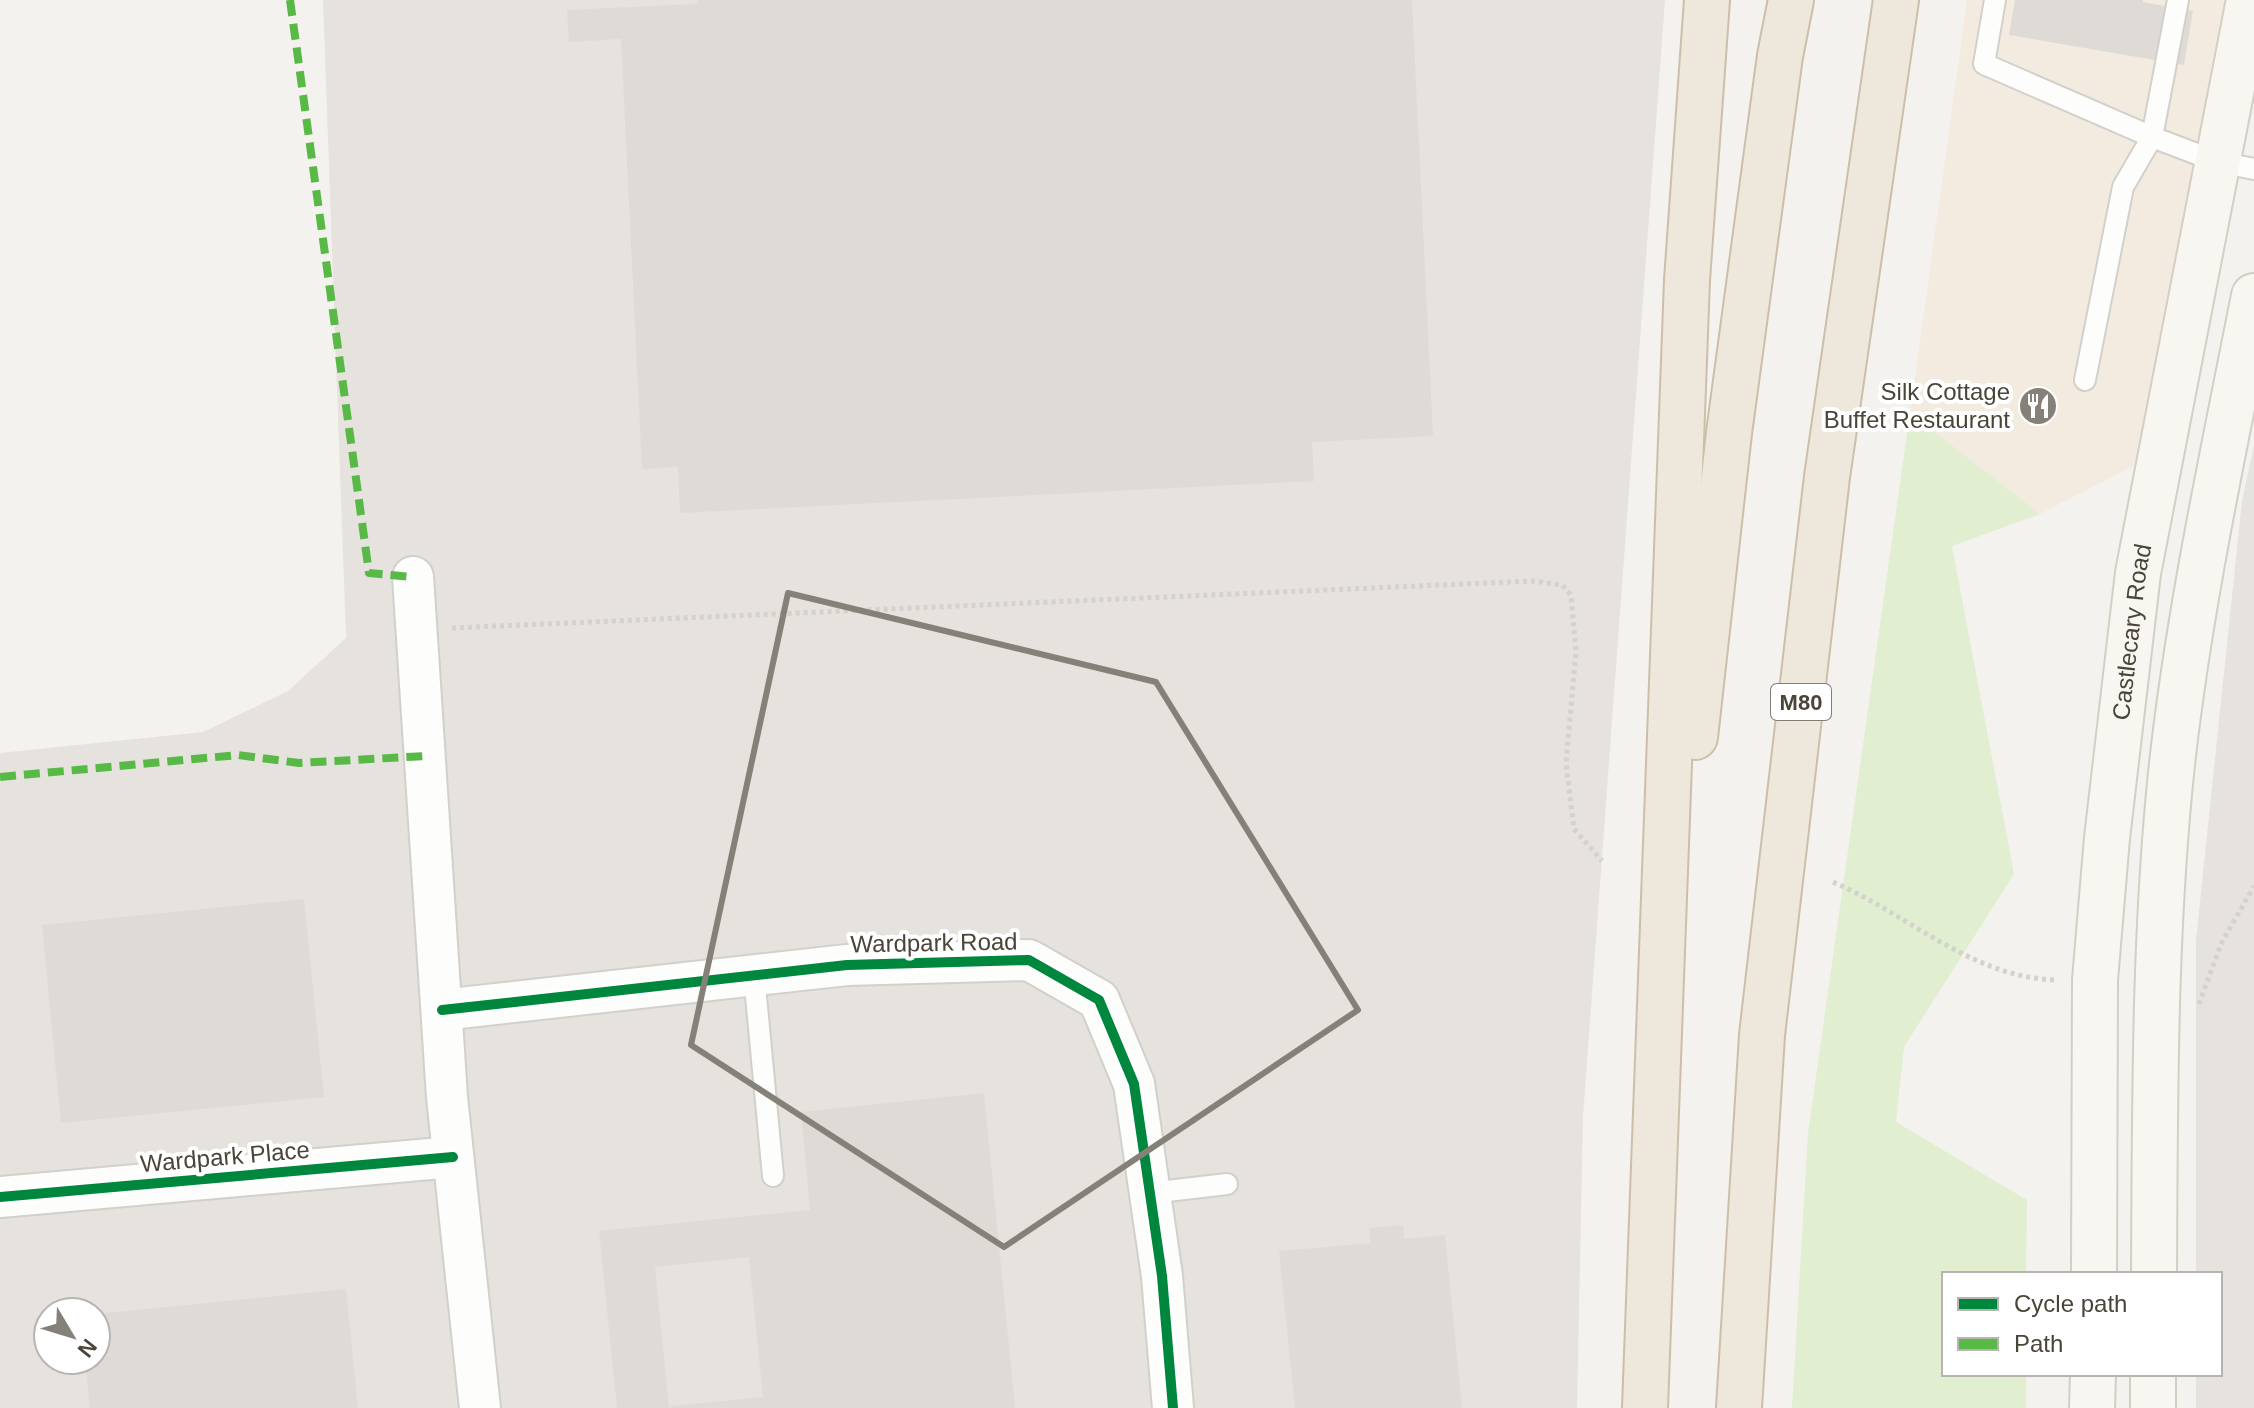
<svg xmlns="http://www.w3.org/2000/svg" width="2254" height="1408" font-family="Arial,sans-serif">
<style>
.commercial{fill:#f3ebdf}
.industrial{fill:#e6e2de;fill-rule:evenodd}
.green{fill:#e1eecf}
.building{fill:#dedbd6}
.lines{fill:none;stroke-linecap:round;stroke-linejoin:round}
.lane-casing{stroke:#d2d0cb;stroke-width:24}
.street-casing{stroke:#d2d0cb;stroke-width:44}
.secondary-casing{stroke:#d3cfc5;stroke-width:48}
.highway-casing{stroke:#ccbfa9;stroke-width:48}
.path{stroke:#d3d2cc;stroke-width:5;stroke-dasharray:4 4;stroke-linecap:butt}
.lane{stroke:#fdfdfc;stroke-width:20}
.street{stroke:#fdfdfc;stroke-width:40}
.secondary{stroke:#f7f6f1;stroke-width:44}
.highway{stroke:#ede8db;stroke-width:44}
.quiet{stroke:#58b947;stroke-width:8;stroke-dasharray:16 8;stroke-linecap:butt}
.cycleway-casing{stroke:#fff;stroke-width:15}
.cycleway{stroke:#00873e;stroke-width:10}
.marked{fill:none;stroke:#868178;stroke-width:6;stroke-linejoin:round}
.labels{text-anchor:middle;stroke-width:8;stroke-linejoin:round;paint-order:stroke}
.shield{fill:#fff;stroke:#817c74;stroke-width:2}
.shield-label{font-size:22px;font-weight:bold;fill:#4b4439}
.poi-label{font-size:24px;fill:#4b4439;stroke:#fff;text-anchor:end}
.street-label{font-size:24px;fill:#4b4439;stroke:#fff}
</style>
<rect width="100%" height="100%" fill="#f4f2ee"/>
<path class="commercial" d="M 1967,0 L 2230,0 L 2143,461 L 2040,514 L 1910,413 Z"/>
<g class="industrial">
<path d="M 323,0 L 1665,0 L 1583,1116 L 1577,1408 L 0,1408 L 0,753 L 203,732 L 288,691 L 346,638 ZM 48,1312 L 96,1312 L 96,1360 L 48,1360 Z"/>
<path d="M 2254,445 L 2254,1408 L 2196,1408 L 2196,1374 L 2220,1374 L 2220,1274 L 2196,1274 L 2196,940 L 2242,501 Z"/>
</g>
<path class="green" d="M 1910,413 L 2040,514 L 1952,546 L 2014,874 L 1904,1047 L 1896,1122 L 2027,1200 L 2026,1274 L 1944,1274 L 1944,1374 L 2026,1374 L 2026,1408 L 1792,1408 L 1808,1133 Z"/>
<g class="building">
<path d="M 697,0 L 1412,0 L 1433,436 L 1312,442 L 1314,481 L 680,513 L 678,467 L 642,469 L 621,39 L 569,42 L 567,10 L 697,4 Z"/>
<path d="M 2015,0 L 2143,0 L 2143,2 L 2193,11 L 2184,65 L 2009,35 Z"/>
<path d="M 304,899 L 324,1097 L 61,1123 L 42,925 Z"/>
<path d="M 984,1093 L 1015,1408 L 671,1408 L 671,1406 L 763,1397 L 749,1257 L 655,1267 L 669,1408 L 617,1408 L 599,1231 L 810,1210 L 801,1112 Z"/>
<path d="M 1403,1225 L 1404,1239 L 1445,1235 L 1462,1408 L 1295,1408 L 1279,1251 L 1371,1243 L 1369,1228 Z"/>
<path d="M 346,1289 L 358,1408 L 90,1408 L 85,1360 L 96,1360 L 96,1314 Z"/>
</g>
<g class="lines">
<defs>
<g id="lane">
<path d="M 1995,0 L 1984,64 L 2152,137 L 2123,187 L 2085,380"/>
<path d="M 2178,0 L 2152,137 L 2218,162 L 2254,169"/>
<path d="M 754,975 L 773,1176"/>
<path d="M 1150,1193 L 1227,1184"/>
</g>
<g id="street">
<path d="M 413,577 L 447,1097 L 480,1408"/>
<path d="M 442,1010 L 847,965 L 1029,960 L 1099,1000 L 1134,1084 L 1162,1276 L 1173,1408"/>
<path d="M 0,1197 L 453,1157"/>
</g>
<g id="secondary">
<path id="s1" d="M 2094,1274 L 2095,980 L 2107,838 L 2138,573 L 2249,0"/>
<path d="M 2154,1274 C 2155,1103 2154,924 2173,755 C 2191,600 2224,449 2254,296"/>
<path d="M 2092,1408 L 2093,1374"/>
<path d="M 2153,1408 L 2153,1374"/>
</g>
<g id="highway">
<path d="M 1695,737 L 1729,433 L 1780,56 L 1791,0"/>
<path d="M 1645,1408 L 1687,280 L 1707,0"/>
<path d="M 1739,1408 L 1762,1035 L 1827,477 L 1896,0"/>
</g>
</defs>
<use href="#lane" class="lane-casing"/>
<use href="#street" class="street-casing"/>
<use href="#secondary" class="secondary-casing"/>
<use href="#highway" class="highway-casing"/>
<g class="path">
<path d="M 452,628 L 1533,581 L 1562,585 L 1571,595 L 1576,651 L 1566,763 L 1574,829 L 1602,861"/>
<path d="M 1833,882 C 1908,914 1973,979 2058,980"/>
<path d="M 2199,1004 L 2221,944 L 2254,886"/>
</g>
<use href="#lane" class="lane"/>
<use href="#street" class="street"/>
<use href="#secondary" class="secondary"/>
<use href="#highway" class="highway"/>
<g class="quiet">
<path d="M 290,0 L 369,573 L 413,577"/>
<path d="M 0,777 L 238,755 L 299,763 L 425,756"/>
</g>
<defs>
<g id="cycleway">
<path d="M 442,1010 L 847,965 L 1029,960 L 1099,1000 L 1134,1084 L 1162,1276 L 1173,1408"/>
<path d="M 0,1197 L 453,1157"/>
</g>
</defs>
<use href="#cycleway" class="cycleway-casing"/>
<use href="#cycleway" class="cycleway"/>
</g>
<path class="marked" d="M 788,593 L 1156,682 L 1358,1010 L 1004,1247 L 691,1045 Z"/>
<defs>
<symbol id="restaurant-disc" viewBox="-11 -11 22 22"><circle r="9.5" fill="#868178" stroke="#fff"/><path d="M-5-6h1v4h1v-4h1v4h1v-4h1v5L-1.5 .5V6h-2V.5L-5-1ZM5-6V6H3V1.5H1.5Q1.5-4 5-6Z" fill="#fff"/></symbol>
</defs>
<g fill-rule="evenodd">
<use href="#restaurant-disc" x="2016" y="384" width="44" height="44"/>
</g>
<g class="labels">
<rect class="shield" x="1771" y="684" width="60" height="36" rx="6"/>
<g class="shield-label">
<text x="1801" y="710">M80</text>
</g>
<g class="poi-label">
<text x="2010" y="400">Silk Cottage<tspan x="2010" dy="28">Buffet Restaurant</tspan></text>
</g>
<g class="street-label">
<text dy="8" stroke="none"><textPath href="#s1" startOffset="644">Castlecary Road</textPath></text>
<text transform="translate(934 943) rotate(-1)" y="8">Wardpark Road</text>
<text transform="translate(225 1157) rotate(-5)" y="8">Wardpark Place</text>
</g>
</g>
<rect x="1942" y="1272" width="280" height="104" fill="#ffffff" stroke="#b7b4b0" stroke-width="2"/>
<rect x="1958" y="1298" width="40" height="12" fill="#00873e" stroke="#b7b4b0" stroke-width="2"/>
<text x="2014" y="1312" font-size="24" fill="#4b4439">Cycle path</text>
<rect x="1958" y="1338" width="40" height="12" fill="#58b947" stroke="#b7b4b0" stroke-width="2"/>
<text x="2014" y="1352" font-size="24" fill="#4b4439">Path</text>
<g transform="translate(72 1336) rotate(128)"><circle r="38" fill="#ffffff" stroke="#b7b4b0" stroke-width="2"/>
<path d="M0-6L14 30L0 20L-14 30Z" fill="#868178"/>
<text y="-12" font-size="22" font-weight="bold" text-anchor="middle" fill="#4b4439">N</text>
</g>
</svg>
